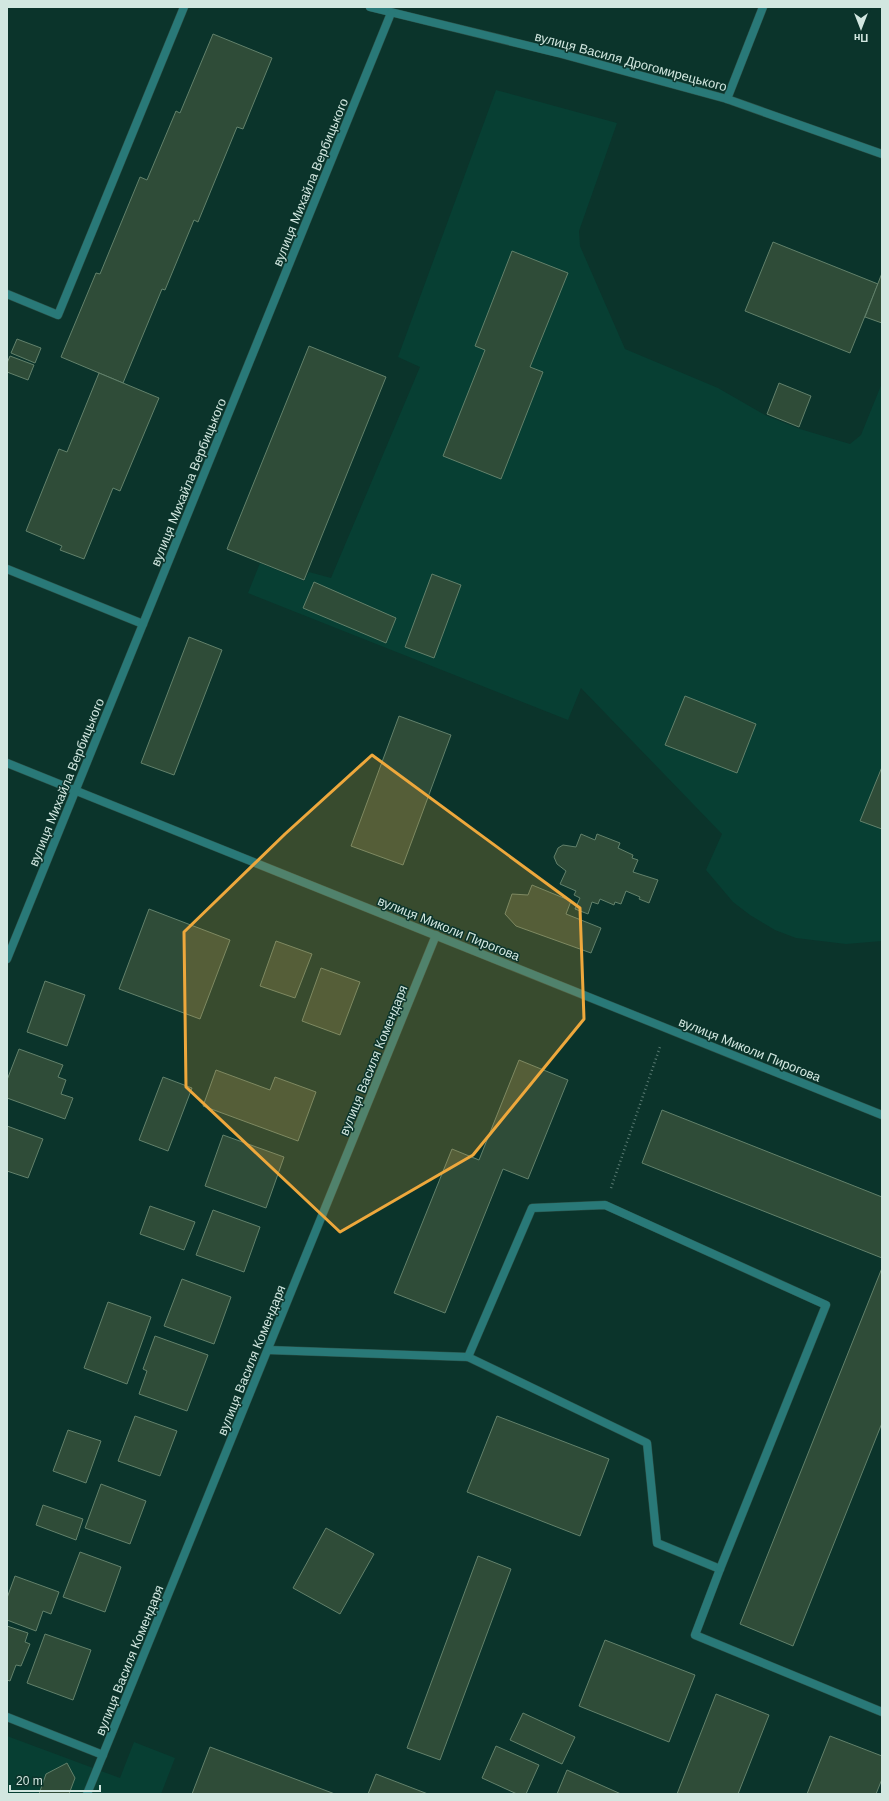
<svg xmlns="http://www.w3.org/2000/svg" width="889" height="1801" font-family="Helvetica,sans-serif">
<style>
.built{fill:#073f33}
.building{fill:#2f4c38;stroke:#62816b}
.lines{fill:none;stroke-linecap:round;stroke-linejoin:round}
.service-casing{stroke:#2b5148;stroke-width:9}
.minor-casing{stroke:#2b5148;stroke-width:9}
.path{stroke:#5b7c74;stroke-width:2.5;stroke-dasharray:1 3;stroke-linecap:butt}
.service{stroke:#297978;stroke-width:8}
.minor{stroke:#297978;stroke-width:8}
.marked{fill:#eea83c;fill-opacity:0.2;stroke:#eea83c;stroke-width:3;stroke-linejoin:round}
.labels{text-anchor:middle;stroke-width:3;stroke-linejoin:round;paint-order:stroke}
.street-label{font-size:13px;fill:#d2e7e0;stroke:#0b342b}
</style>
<rect width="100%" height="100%" fill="#0b342b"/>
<g class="built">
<path d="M 496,90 L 617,123 L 579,231 L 580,246 L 625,349 L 718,388 L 765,415 L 800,429 L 850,444 L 861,435 L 882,383 L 882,941 L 846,944 L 796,938 L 775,930 L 750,915 L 733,902 L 706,870 L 722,834 L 581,688 L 568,720 L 248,593 L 260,563 L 304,581 L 309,572 L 331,578 L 420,367 L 398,357 Z"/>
<path d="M 7,1736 L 120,1778 L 134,1742 L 175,1758 L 161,1794 L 7,1794 Z"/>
</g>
<g class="building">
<path d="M 213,34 L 272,58 L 243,129 L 237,127 L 198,222 L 194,220 L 165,290 L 162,289 L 123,383 L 61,357 L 96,273 L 100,274 L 140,177 L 147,180 L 176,111 L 180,113 Z"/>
<path d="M 773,242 L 878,284 L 850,353 L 745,311 Z"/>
<path d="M 512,251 L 568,273 L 530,367 L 543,372 L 501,479 L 443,456 L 485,350 L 475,346 Z"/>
<path d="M 882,273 L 882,323 L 865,317 Z"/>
<path d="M 17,339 L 41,348 L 35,363 L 11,353 Z"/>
<path d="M 309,346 L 386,377 L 304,580 L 227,549 Z"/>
<path d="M 10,356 L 34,365 L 28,380 L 7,372 L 7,363 Z"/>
<path d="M 99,373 L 159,398 L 120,491 L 113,488 L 84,559 L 60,550 L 62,546 L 26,531 L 59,449 L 67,452 Z"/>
<path d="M 779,383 L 811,396 L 799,427 L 767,414 Z"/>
<path d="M 432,574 L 461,585 L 434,658 L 405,647 Z"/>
<path d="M 314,582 L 396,618 L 386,643 L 303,608 Z"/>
<path d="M 189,637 L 222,650 L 174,775 L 141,763 Z"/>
<path d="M 685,696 L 756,724 L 737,773 L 665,745 Z"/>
<path d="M 399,716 L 451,735 L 403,865 L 351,846 Z"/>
<path d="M 882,767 L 882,829 L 860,821 Z"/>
<path d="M 581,834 L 595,840 L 597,834 L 620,843 L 618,848 L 633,855 L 632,858 L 638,860 L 633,872 L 658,880 L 649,903 L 639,899 L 640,897 L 626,891 L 621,904 L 615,902 L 614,905 L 600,899 L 598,904 L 592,902 L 588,914 L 575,909 L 580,898 L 574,895 L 576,891 L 560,884 L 566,871 L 557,864 L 554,857 L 558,848 L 563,845 L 576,847 Z"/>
<path d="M 532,885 L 571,901 L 566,914 L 601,928 L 591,953 L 516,926 L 505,914 L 512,894 L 528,895 Z"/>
<path d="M 149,909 L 230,940 L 200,1019 L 119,989 Z"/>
<path d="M 276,941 L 312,954 L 295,998 L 260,986 Z"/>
<path d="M 321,968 L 360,982 L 340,1035 L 302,1021 Z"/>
<path d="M 45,981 L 85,995 L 67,1046 L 27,1032 Z"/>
<path d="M 19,1049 L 63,1065 L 58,1077 L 66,1080 L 61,1094 L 73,1098 L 65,1119 L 7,1098 L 7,1080 Z"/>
<path d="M 519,1060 L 568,1080 L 528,1179 L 503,1169 L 445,1313 L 394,1293 L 452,1149 L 479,1160 Z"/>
<path d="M 216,1070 L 270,1090 L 275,1077 L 316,1092 L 298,1141 L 203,1106 Z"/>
<path d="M 163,1077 L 192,1088 L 168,1151 L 139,1140 Z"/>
<path d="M 662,1110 L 882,1197 L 882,1258 L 642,1163 Z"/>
<path d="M 7,1126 L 43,1139 L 28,1178 L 7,1171 Z"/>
<path d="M 223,1135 L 284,1157 L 266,1208 L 205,1186 Z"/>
<path d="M 150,1206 L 195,1222 L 184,1250 L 140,1234 Z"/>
<path d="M 213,1210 L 260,1227 L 244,1272 L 196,1255 Z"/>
<path d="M 882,1268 L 882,1423 L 793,1646 L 740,1624 Z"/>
<path d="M 182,1279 L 231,1297 L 214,1344 L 164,1326 Z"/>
<path d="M 108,1302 L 151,1317 L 127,1384 L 84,1368 Z"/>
<path d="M 155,1336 L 208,1355 L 187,1411 L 139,1394 L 147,1371 L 143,1369 Z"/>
<path d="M 135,1416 L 177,1431 L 160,1476 L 118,1461 Z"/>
<path d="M 497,1416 L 609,1459 L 580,1536 L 467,1492 Z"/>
<path d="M 68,1430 L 101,1441 L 86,1483 L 53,1471 Z"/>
<path d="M 101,1484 L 146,1501 L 130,1544 L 85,1528 Z"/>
<path d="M 43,1505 L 83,1519 L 76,1540 L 36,1525 Z"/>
<path d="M 326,1528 L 374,1554 L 340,1614 L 293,1588 Z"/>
<path d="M 80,1552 L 121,1567 L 105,1612 L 63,1597 Z"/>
<path d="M 478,1556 L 511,1569 L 440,1760 L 407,1748 Z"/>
<path d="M 15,1576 L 59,1592 L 51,1614 L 43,1611 L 36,1631 L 7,1620 L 7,1598 Z"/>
<path d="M 7,1626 L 28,1633 L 25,1642 L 30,1644 L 21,1666 L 16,1665 L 10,1681 L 7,1680 Z"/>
<path d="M 45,1634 L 91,1650 L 73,1700 L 27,1683 Z"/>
<path d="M 605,1640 L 695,1675 L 669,1742 L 579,1706 Z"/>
<path d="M 716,1694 L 769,1715 L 738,1794 L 677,1794 Z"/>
<path d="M 523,1713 L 575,1737 L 562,1764 L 510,1740 Z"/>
<path d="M 830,1736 L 882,1756 L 882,1779 L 876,1794 L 807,1794 Z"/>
<path d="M 496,1746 L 539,1765 L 526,1794 L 517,1794 L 482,1778 Z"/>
<path d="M 210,1747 L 335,1794 L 192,1794 Z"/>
<path d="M 67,1763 L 75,1778 L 69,1794 L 39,1794 L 46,1774 Z"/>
<path d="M 567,1770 L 621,1794 L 557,1794 Z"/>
<path d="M 376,1774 L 428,1794 L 368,1794 Z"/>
</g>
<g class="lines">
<defs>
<g id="service">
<path d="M 727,99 L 763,7"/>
<path d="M 7,294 L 58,315 L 184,7"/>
<path d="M 268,1350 L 468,1357 L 647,1443 L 657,1543 L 720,1569 L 695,1635 L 882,1712"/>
<path d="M 468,1357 L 532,1208 L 605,1205 L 826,1305 L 720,1569"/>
<path d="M 7,1717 L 103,1755"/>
</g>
<g id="minor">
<path d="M 370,7 L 558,53 L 727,99 L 882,154"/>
<path d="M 7,569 L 143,624"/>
<path d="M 7,763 L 882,1115"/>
<path d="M 7,959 L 391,13"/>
<path d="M 87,1794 L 436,935"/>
</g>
</defs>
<use href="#service" class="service-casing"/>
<use href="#minor" class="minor-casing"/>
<path class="path" d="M 611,1188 L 660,1047"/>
<use href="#service" class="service"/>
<use href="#minor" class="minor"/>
</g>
<path class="marked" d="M 372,755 L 580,908 L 584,1019 L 473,1155 L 340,1232 L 186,1087 L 184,932 L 285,834 Z"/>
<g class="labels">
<g class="street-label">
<text transform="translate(631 61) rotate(15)" y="5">вулиця Василя Дрогомирецького</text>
<text transform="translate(310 182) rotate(-68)" y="5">вулиця Михайла Вербицького</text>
<text transform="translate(188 482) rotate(-68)" y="5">вулиця Михайла Вербицького</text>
<text transform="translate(66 782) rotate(-68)" y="5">вулиця Михайла Вербицького</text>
<text transform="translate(449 928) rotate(22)" y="5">вулиця Миколи Пирогова</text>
<text transform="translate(750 1049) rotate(22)" y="5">вулиця Миколи Пирогова</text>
<text transform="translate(373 1060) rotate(-68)" y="5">вулиця Василя Комендаря</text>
<text transform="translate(251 1360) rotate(-68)" y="5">вулиця Василя Комендаря</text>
<text transform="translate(129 1660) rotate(-68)" y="5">вулиця Василя Комендаря</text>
</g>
</g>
<rect width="889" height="1801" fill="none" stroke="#d2e7e0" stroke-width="16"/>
<g transform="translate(861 28) rotate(180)" stroke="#0b342b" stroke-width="3" paint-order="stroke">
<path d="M0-3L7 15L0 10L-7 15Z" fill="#d2e7e0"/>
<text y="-6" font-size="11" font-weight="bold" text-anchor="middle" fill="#d2e7e0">Пн</text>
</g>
<path d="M10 1785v6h90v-6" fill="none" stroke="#d2e7e0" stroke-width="2"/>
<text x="16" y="1785" font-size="12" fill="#d2e7e0" stroke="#0b342b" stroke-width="3" paint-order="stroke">20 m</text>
</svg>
